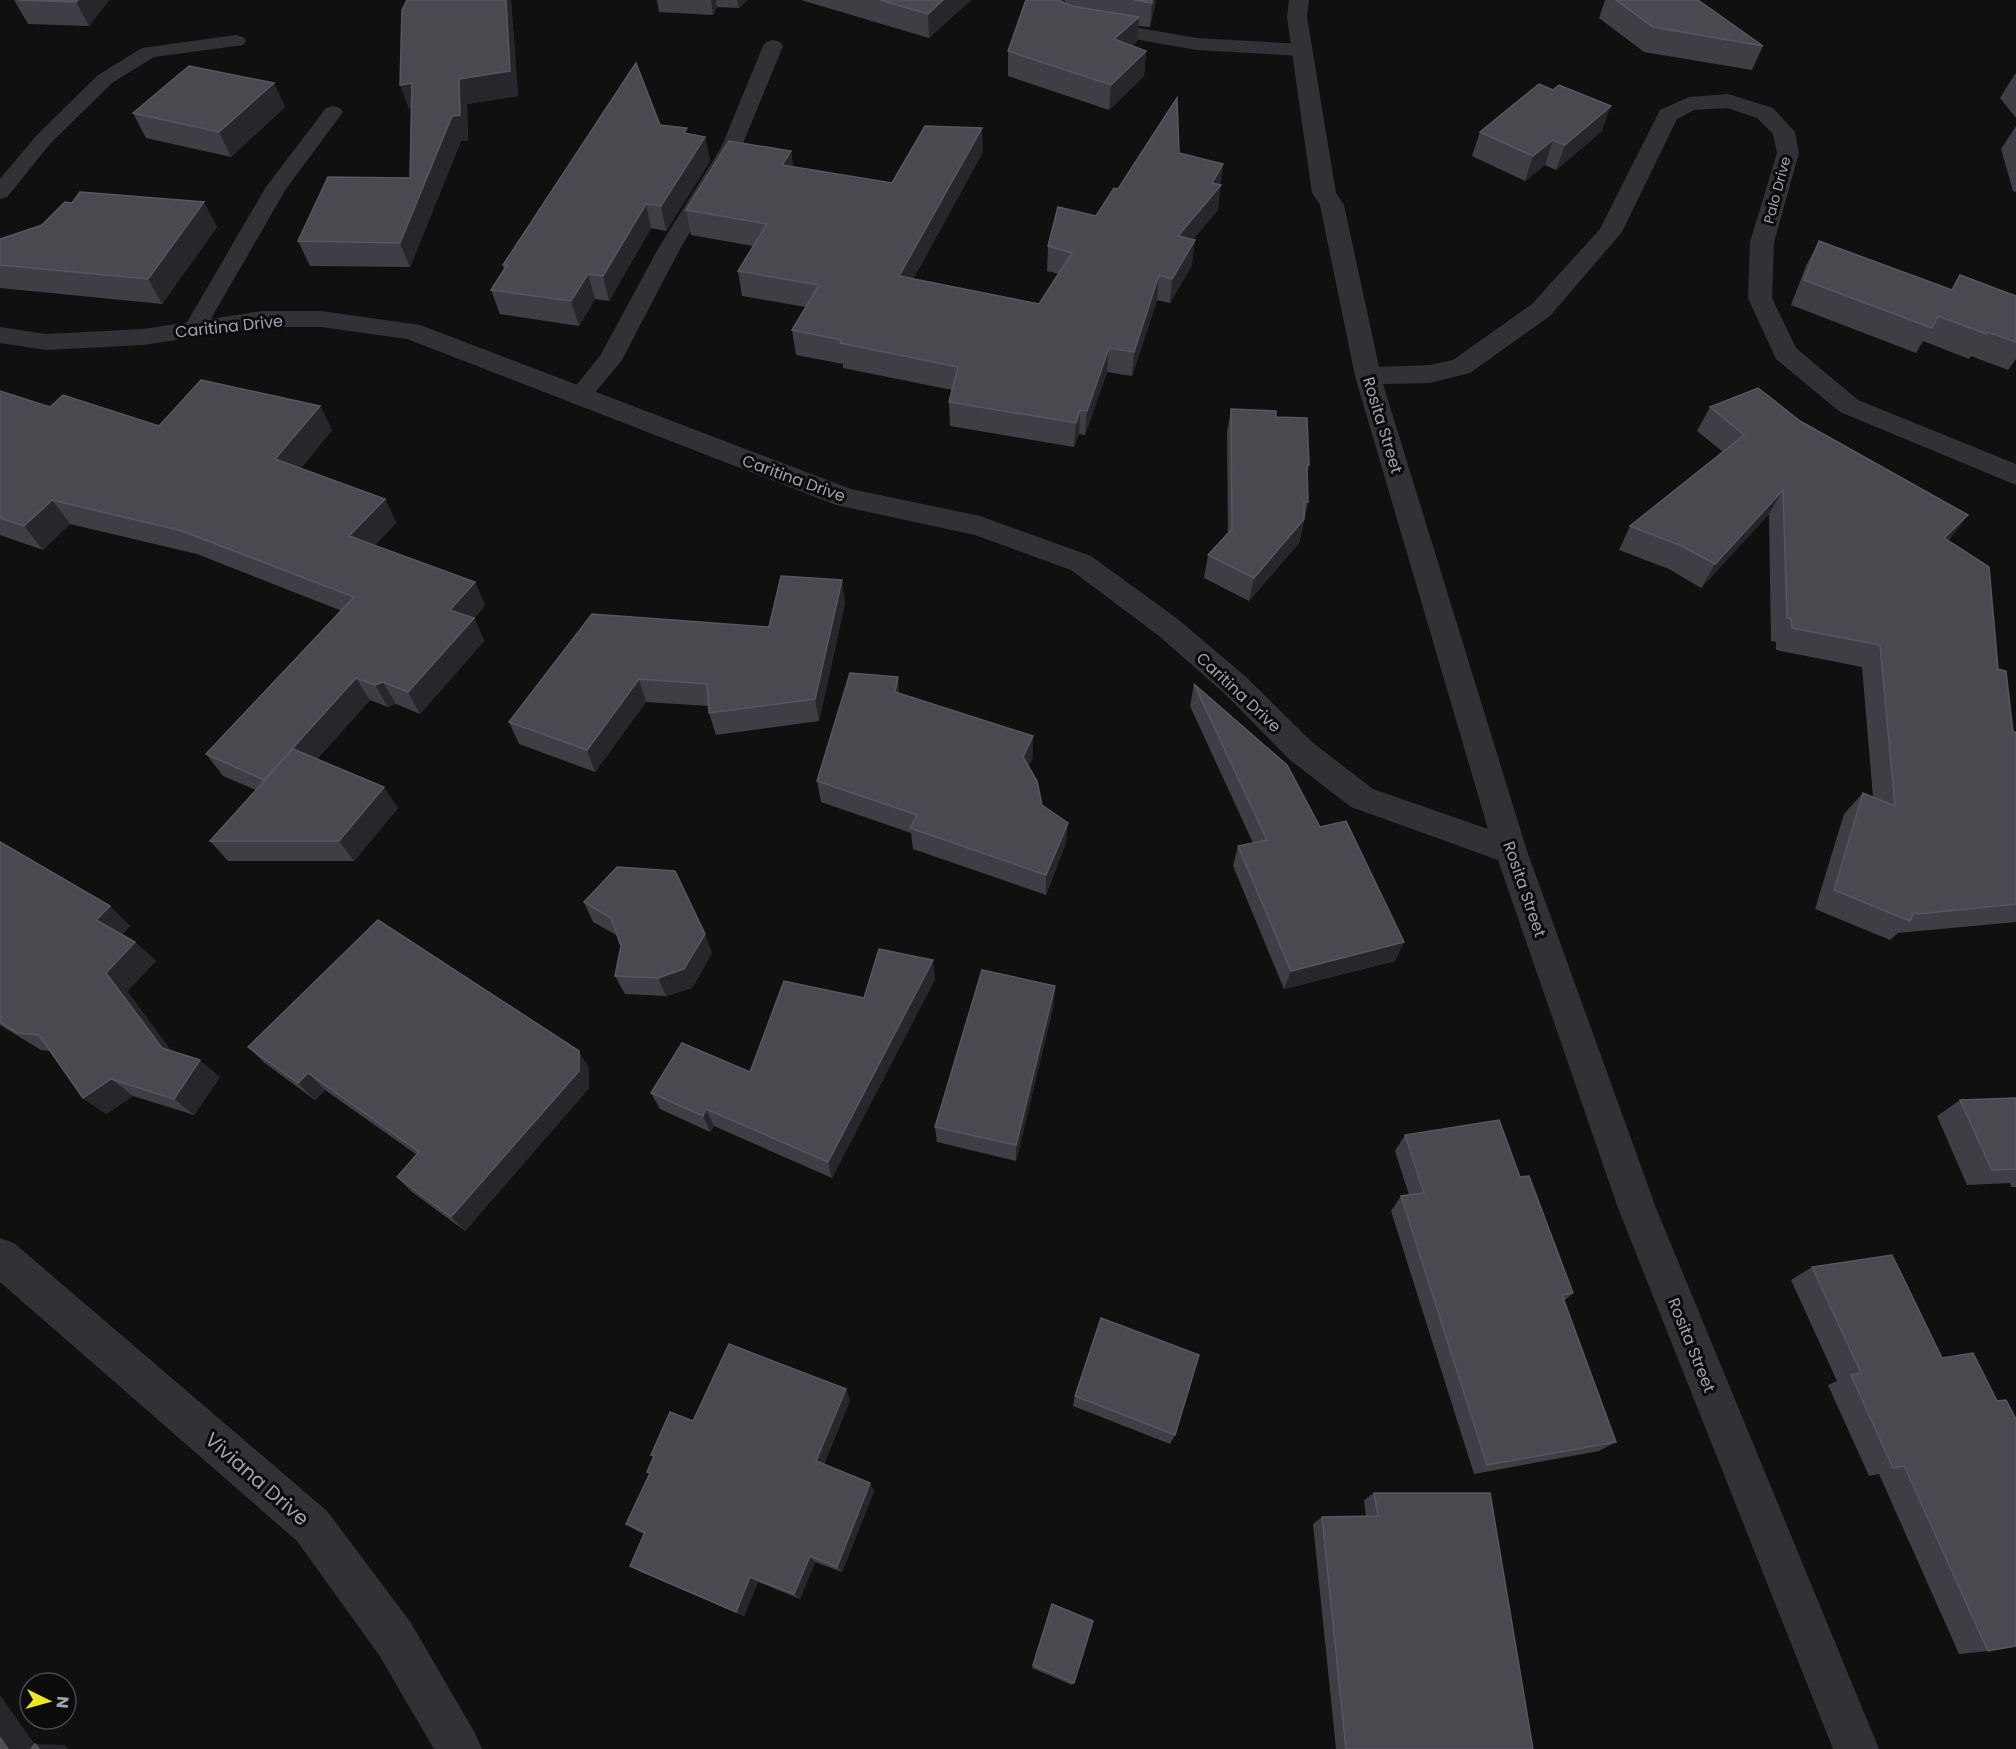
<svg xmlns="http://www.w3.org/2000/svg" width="2016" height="1749" font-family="Poppins,sans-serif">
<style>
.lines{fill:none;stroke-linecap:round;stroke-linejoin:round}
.lane{fill:#323136;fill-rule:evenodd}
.street{fill:#323136;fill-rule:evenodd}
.wall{fill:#3e3e44}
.shaded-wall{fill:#27272b}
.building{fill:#494950;stroke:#57575f;stroke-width:1.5}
.labels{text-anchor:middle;stroke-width:6;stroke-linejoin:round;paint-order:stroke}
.far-street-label{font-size:14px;fill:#a1a1b2;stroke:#0b0b0c}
.street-label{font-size:16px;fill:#a1a1b2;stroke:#0b0b0c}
.near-street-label{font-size:20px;fill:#a1a1b2;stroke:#0b0b0c}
</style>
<rect width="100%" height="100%" fill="#101011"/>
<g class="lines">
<g class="lane">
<path d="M 1045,0 L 1063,0 L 1070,14 L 1076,17 L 1197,38 L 1302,44 L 1309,46 L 1312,50 L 1309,54 L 1302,56 L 1197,50 L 1071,28 L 1055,21 Z"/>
<path d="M 236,35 L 243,37 L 246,41 L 243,45 L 154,57 L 112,83 L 50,144 L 7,197 L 0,199 L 0,179 L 36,136 L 98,75 L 142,48 Z"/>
<path d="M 773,40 L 780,42 L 783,46 L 741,148 L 681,247 L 622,360 L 589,400 L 581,402 L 573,400 L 569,394 L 600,356 L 659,247 L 721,148 L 763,46 L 766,42 Z"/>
<path d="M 333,106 L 340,108 L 343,112 L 286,189 L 202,334 L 194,336 L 186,334 L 183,329 L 266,187 L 326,108 Z"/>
</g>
<g class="street">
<path d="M 1289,0 L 1309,0 L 1307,17 L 1336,193 L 1344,205 L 1379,367 L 1430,365 L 1453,360 L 1532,304 L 1600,229 L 1660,110 L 1689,97 L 1728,94 L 1773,108 L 1795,132 L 1799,153 L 1774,242 L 1772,298 L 1796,348 L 1858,400 L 2016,464 L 2016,485 L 1840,412 L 1776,359 L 1748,298 L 1750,242 L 1777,153 L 1773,134 L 1757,118 L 1727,108 L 1694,110 L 1677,119 L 1622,232 L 1550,316 L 1470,373 L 1430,383 L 1383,384 L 1527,851 L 1656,1208 L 1879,1749 L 1833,1749 L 1618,1208 L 1498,860 L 1351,807 L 1290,760 L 1224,693 L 1159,636 L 1071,570 L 975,535 L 836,505 L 407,339 L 321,327 L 262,327 L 143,345 L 46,350 L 0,343 L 0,327 L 46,334 L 143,329 L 262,311 L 321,311 L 420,325 L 851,489 L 980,516 L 1091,556 L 1179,620 L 1246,677 L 1312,742 L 1373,789 L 1488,829 L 1355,376 L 1320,205 L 1312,193 L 1287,17 Z"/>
<path d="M 0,1238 L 14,1243 L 327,1511 L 411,1623 L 475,1733 L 482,1749 L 434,1749 L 379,1655 L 297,1541 L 0,1282 Z"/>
</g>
</g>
<g class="wall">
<path d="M 14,0 L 109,0 L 89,26 L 28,24 Z"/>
<path d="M 407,0 L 511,0 L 518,96 L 467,104 L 468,140 L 461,141 L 410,267 L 310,266 L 298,241 L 410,178 L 411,109 L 409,109 Z"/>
<path d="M 657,0 L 747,0 L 739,8 L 717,7 L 713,15 L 659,12 Z"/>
<path d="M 801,0 L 971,0 L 929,38 Z"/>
<path d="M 1064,0 L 1156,0 L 1150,27 L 1138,26 L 1137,42 L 1132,46 L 1146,51 L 1144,76 L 1109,110 L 1008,76 L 1008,51 L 1066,4 Z"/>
<path d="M 1605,0 L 1698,0 L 1763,46 L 1752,70 L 1644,52 L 1599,18 Z"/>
<path d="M 2015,74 L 2016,74 L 2016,118 L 2000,98 Z"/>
<path d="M 274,83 L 285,107 L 231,157 L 146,138 L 133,113 Z"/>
<path d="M 660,125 L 688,134 L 705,137 L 710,161 L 666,231 L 651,228 L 609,301 L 595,299 L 579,326 L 500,314 L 491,290 L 504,269 L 503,265 Z"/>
<path d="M 2016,126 L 2016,192 L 2013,191 L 2001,149 Z"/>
<path d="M 1602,131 L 1556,170 L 1545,165 L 1525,181 L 1472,156 L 1480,132 Z"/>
<path d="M 791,151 L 793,167 L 892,183 L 983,152 L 913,279 L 1039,304 L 1059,274 L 1047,271 L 1048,246 L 1096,216 L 1118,189 L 1179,153 L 1220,185 L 1218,210 L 1193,239 L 1192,265 L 1170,303 L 1157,300 L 1132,376 L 1107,372 L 1085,435 L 1079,434 L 1074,447 L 950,426 L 949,402 L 952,390 L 843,368 L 843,364 L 796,355 L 792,330 L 806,307 L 742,296 L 738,271 L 753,246 L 691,235 L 686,210 Z"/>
<path d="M 72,203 L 217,227 L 162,304 L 0,288 L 0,239 L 42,225 Z"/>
<path d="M 1819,241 L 1951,290 L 1960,275 L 2016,296 L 2016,359 L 2008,370 L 1971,356 L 1969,359 L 1923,341 L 1916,353 L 1791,305 L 1806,266 Z"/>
<path d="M 0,391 L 50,407 L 159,426 L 320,406 L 332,430 L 300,469 L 385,499 L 396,523 L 375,545 L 475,582 L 485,605 L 473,620 L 474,618 L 484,641 L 420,714 L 396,704 L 388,707 L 370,700 L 317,759 L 398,808 L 354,861 L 228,861 L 210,841 L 256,790 L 223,776 L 206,754 L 342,611 L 197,554 L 70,524 L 43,550 L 0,535 Z"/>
<path d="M 1710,407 L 1800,421 L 1968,515 L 1948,541 L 1998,669 L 2013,732 L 2016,732 L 2016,922 L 1898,933 L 1890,940 L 1815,909 L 1844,814 L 1863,793 L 1873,797 L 1862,667 L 1776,650 L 1776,642 L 1771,641 L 1769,514 L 1701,588 L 1669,569 L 1619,550 L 1630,526 L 1723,452 L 1697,431 Z"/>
<path d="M 1231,409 L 1276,417 L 1309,465 L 1307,474 L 1308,502 L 1299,543 L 1249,601 L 1204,578 L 1208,555 L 1228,534 L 1227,433 Z"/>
<path d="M 845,603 L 819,721 L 716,735 L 709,713 L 709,706 L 646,702 L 595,772 L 519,744 L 509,722 Z"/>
<path d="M 1194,684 L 1320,827 L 1404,942 L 1395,961 L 1284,989 L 1233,866 L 1238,846 L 1253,843 L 1190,706 Z"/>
<path d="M 900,694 L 1033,757 L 1028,767 L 1042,805 L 1066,843 L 1046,895 L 913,849 L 911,833 L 821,802 L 817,781 Z"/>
<path d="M 0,842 L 110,906 L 130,926 L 122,934 L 135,942 L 156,961 L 127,991 L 171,1051 L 220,1077 L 194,1115 L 133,1096 L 106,1114 L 83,1098 L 50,1051 L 41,1050 L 0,1025 Z"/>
<path d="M 584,902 L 712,953 L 692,988 L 666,996 L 625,994 L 615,976 L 621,946 L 618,936 L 593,922 Z"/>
<path d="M 935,979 L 832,1178 L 714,1126 L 710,1132 L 660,1109 L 651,1093 L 750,1072 L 864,998 Z"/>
<path d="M 1054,1004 L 1016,1161 L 937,1142 L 935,1127 Z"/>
<path d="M 248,1047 L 589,1068 L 589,1088 L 465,1231 L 412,1192 L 397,1177 L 417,1155 L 325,1090 L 315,1100 L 266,1064 Z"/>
<path d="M 2016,1098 L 2016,1187 L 2011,1187 L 2010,1183 L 1967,1185 L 1937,1116 L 1960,1100 Z"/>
<path d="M 1405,1135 L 1520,1177 L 1573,1293 L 1564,1301 L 1616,1442 L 1599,1451 L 1474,1474 L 1391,1211 L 1401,1196 L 1409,1195 L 1395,1151 Z"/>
<path d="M 1812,1267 L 1988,1651 L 1959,1654 L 1879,1474 L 1869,1476 L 1828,1385 L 1837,1381 L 1791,1280 Z"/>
<path d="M 1075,1396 L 1175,1435 L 1170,1444 L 1073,1406 Z"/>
<path d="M 850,1400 L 824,1464 L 870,1483 L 874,1491 L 842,1572 L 815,1562 L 800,1599 L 758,1582 L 744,1616 L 641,1572 L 630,1566 L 644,1534 L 637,1531 L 626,1524 L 650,1474 L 647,1472 L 654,1457 L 651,1455 L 693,1421 Z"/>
<path d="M 1374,1493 L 1533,1749 L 1336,1749 L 1313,1524 L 1322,1517 L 1366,1516 L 1364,1500 Z"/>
<path d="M 1052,1604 L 1074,1683 L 1072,1685 L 1032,1668 Z"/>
</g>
<g class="shaded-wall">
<path d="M 78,0 L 109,0 L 89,26 L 76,2 Z"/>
<path d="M 506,0 L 511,0 L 518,96 L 467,104 L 468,140 L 461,141 L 410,267 L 400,243 L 459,79 Z"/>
<path d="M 711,0 L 716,0 L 717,7 L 713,15 Z"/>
<path d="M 737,0 L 747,0 L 739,8 Z"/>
<path d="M 943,0 L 971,0 L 929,38 L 928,14 Z"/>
<path d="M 1152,0 L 1156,0 L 1150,27 L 1152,3 Z"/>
<path d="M 1139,17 L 1137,42 L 1113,64 L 1114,39 Z"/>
<path d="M 1146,51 L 1144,76 L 1109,110 L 1111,85 Z"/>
<path d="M 274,83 L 285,107 L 231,157 L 219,132 Z"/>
<path d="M 412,83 L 421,108 L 409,109 L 400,85 Z"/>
<path d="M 1611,106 L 1602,131 L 1556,170 L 1565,145 Z"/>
<path d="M 982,128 L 983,152 L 901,301 L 899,276 Z"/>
<path d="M 705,137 L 710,161 L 666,231 L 661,206 Z"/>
<path d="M 1553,140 L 1545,165 L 1525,181 L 1533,156 Z"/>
<path d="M 791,151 L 794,175 L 782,165 Z"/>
<path d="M 1223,164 L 1218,210 L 1175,260 L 1178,236 L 1212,183 Z"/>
<path d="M 204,202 L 217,227 L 162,304 L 148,279 Z"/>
<path d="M 646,204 L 651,228 L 609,301 L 603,276 Z"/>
<path d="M 1195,240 L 1192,265 L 1170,303 L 1172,279 Z"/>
<path d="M 588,274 L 595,299 L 579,326 L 571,301 Z"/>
<path d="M 1159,275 L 1157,300 L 1132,376 L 1134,352 Z"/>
<path d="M 1109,348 L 1107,372 L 1085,435 L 1087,411 Z"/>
<path d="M 320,406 L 332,430 L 288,483 L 275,459 Z"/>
<path d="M 1080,410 L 1079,434 L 1074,447 L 1076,423 Z"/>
<path d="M 1783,490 L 1769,514 L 1701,588 L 1715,564 Z"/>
<path d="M 385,499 L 396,523 L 362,559 L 349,536 Z"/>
<path d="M 52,500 L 70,524 L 43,550 L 24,526 Z"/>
<path d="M 1968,515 L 1950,539 L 1926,562 L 1944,538 Z"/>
<path d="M 1304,519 L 1299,543 L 1249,601 L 1254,578 Z"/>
<path d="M 842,580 L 845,603 L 819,721 L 815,699 Z"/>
<path d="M 475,582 L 485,605 L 472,620 L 474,618 L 484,641 L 420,714 L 408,692 L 450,610 Z"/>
<path d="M 898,677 L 900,700 L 895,692 Z"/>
<path d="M 356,678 L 370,700 L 279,801 L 264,780 Z"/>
<path d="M 639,679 L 646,702 L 595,772 L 587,750 Z"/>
<path d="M 383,682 L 396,704 L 388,707 L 375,685 Z"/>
<path d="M 1033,736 L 1033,757 L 1022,779 L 1023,757 Z"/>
<path d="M 384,787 L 398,808 L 354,861 L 339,841 Z"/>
<path d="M 1068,823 L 1066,843 L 1046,895 L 1046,875 Z"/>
<path d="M 110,906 L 130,926 L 117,939 L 96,920 Z"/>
<path d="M 705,934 L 712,953 L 692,988 L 666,996 L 658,978 Z"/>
<path d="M 135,942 L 156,961 L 127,991 L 182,1065 L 162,1048 L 106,973 Z"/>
<path d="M 1404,942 L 1395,961 L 1284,989 L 1291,971 Z"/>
<path d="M 933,960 L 935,979 L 832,1178 L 828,1162 Z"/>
<path d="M 1055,986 L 1054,1004 L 1016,1161 L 1016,1145 Z"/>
<path d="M 579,1051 L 589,1068 L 589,1088 L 465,1231 L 451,1217 Z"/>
<path d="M 200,1060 L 220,1077 L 194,1115 L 174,1099 Z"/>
<path d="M 308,1073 L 325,1090 L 315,1100 L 298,1083 Z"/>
<path d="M 111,1079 L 133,1096 L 106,1114 L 83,1098 Z"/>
<path d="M 706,1109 L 714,1126 L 710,1132 L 703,1116 Z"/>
<path d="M 846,1389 L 850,1400 L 821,1470 L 816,1461 Z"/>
<path d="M 870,1483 L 874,1491 L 842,1572 L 837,1567 Z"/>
<path d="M 810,1556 L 815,1562 L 800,1599 L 794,1594 Z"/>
<path d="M 750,1577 L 758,1582 L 744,1616 L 736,1612 Z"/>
<path d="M 0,1695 L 38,1749 L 8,1749 L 0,1738 Z"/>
<path d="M 35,1744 L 65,1745 L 68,1749 L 39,1749 Z"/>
</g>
<g class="building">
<path d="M 18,0 L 78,0 L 76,2 Z"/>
<path d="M 407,0 L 506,0 L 510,71 L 459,79 L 460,115 L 452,116 L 400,243 L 298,241 L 328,177 L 410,178 L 412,83 L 400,85 L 402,10 Z"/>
<path d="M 880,0 L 943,0 L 928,14 Z"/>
<path d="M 1026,0 L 1058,0 L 1071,6 L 1139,17 L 1114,39 L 1146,51 L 1111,85 L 1008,51 Z"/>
<path d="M 1134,0 L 1152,0 L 1152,3 Z"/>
<path d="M 1616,0 L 1698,0 L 1763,46 L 1653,27 Z"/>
<path d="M 636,63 L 660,125 L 687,128 L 684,133 L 705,137 L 661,206 L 646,204 L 603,276 L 588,274 L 571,301 L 491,290 L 507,265 L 503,265 Z"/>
<path d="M 189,66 L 274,83 L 219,132 L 133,113 Z"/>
<path d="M 1539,84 L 1553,90 L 1559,85 L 1611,106 L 1565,145 L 1553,140 L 1533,156 L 1480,132 Z"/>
<path d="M 1177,98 L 1179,153 L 1223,164 L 1212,183 L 1221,185 L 1178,236 L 1195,240 L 1172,279 L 1159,275 L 1134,352 L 1109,348 L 1087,411 L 1080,410 L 1076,423 L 949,402 L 958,367 L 840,343 L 842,340 L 792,330 L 819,285 L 738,271 L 767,224 L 686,210 L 729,141 L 791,151 L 782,165 L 892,183 L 925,126 L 982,128 L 899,276 L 1039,304 L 1072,253 L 1048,246 L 1058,207 L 1096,216 L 1114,188 L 1118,189 Z"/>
<path d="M 80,192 L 204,202 L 148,279 L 0,265 L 0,239 L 42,225 L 65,202 L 72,203 Z"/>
<path d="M 1819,241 L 1952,290 L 1960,275 L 2016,296 L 2016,342 L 1988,332 L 1986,334 L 1938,316 L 1932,328 L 1804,280 Z"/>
<path d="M 201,380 L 320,406 L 275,459 L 385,499 L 349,536 L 475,582 L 450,610 L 474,618 L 408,692 L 383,682 L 375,685 L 356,678 L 264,780 L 206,754 L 354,597 L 182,531 L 52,500 L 24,526 L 0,518 L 0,391 L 50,407 L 63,395 L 159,426 Z"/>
<path d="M 1758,388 L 1800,421 L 1968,515 L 1944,538 L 1989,567 L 1998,669 L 2006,671 L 2013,732 L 2016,732 L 2016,904 L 1918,914 L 1914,912 L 1910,921 L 1834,890 L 1863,793 L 1895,806 L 1880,645 L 1792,628 L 1791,619 L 1787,618 L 1783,490 L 1715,564 L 1682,546 L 1630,526 L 1744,435 L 1710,407 Z"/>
<path d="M 1231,409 L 1276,411 L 1276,417 L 1307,418 L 1309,465 L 1307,465 L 1308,502 L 1304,502 L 1304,519 L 1254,578 L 1208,555 L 1232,529 Z"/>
<path d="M 781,576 L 842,580 L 815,699 L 709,713 L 707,684 L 639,679 L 587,750 L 509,722 L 592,614 L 769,627 Z"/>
<path d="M 850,673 L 898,677 L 895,692 L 1033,736 L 1023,757 L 1037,781 L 1042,805 L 1068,823 L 1046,875 L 910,828 L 917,815 L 817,781 Z"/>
<path d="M 1194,684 L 1287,765 L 1320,827 L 1346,821 L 1404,942 L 1291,971 L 1238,846 L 1267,840 Z"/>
<path d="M 293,749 L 384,787 L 339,841 L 210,841 Z"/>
<path d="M 0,842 L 110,906 L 96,920 L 135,942 L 106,973 L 162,1048 L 200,1060 L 174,1099 L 111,1079 L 83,1098 L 39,1035 L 17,1033 L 0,1022 Z"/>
<path d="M 617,867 L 675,871 L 705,934 L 684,969 L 658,978 L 615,976 L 621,946 L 611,918 L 584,902 Z"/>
<path d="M 378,920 L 579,1051 L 579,1071 L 451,1217 L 397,1177 L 419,1152 L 308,1073 L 298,1083 L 248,1047 Z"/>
<path d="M 879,949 L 933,960 L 828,1162 L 706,1109 L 703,1116 L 651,1093 L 682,1043 L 750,1072 L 784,981 L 864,998 Z"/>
<path d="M 982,970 L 1055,986 L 1016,1145 L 935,1127 Z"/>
<path d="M 2016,1098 L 2016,1169 L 1992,1170 L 1960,1100 Z"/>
<path d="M 1499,1120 L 1520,1177 L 1529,1176 L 1573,1293 L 1562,1295 L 1616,1442 L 1487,1465 L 1401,1196 L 1424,1193 L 1405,1135 Z"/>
<path d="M 1892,1255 L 1942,1358 L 1973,1353 L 1997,1401 L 2006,1400 L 2016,1419 L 2016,1646 L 1988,1651 L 1904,1466 L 1893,1468 L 1851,1375 L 1861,1373 L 1812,1267 Z"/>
<path d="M 1101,1318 L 1199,1355 L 1175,1435 L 1075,1396 Z"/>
<path d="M 729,1344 L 846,1389 L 816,1461 L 870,1483 L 837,1567 L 810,1556 L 794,1594 L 750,1577 L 736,1612 L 630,1566 L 645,1532 L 626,1524 L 650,1473 L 647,1472 L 654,1456 L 651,1455 L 670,1412 L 693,1421 Z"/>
<path d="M 1374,1493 L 1490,1493 L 1533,1749 L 1346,1749 L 1322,1517 L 1378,1516 Z"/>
<path d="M 1052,1604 L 1093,1621 L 1074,1683 L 1033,1665 Z"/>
<path d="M 0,1738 L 8,1749 L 0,1749 Z"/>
<path d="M 35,1744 L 39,1749 L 31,1749 Z"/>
</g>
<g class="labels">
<g class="far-street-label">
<text transform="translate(1777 190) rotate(-75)" y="5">Palo Drive</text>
</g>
<g class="street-label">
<text transform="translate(229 326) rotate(-6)" y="6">Caritina Drive</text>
<text transform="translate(1383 425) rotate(73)" y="6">Rosita Street</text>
<text transform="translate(794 478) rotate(20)" y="6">Caritina Drive</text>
<text transform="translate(1239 692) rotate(43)" y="6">Caritina Drive</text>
<text transform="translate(1525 889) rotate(71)" y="6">Rosita Street</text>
<text transform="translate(1692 1345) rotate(68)" y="6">Rosita Street</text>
</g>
<g class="near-street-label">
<text transform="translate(257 1479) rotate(41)" y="7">Viviana Drive</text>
</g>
</g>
<g transform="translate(48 1701) rotate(95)"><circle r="28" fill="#0b0b0c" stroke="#47474e" stroke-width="1.5"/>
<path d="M0-4.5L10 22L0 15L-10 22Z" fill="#ece42d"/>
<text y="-9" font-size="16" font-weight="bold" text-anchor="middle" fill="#a1a1b2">N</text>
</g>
</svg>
